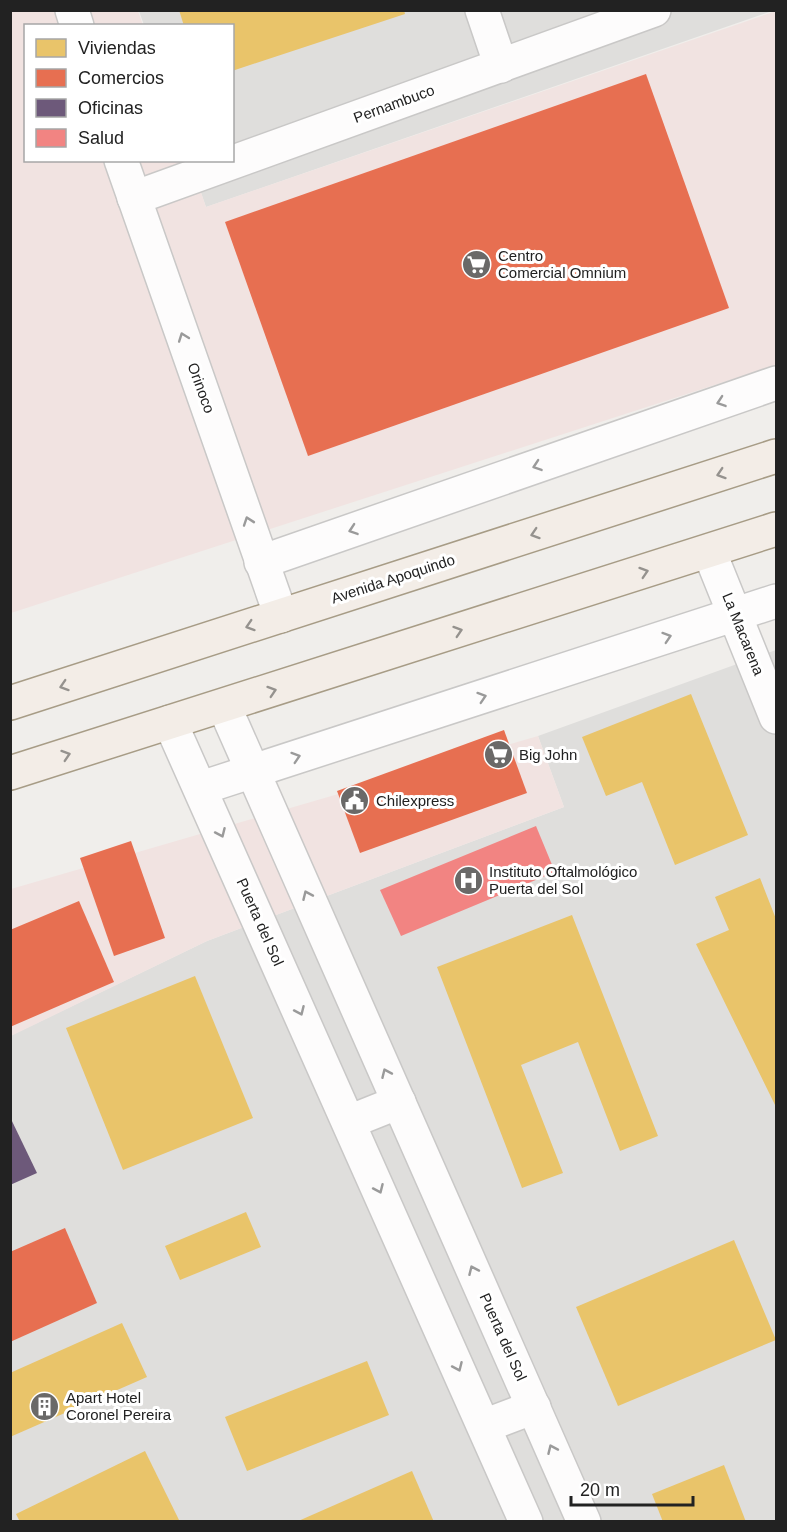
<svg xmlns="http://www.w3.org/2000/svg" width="787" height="1532" font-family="Helvetica,sans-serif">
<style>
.residential{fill:#dfdedc}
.commercial{fill:#f1e3e1}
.homes{fill:#e9c46a}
.shops{fill:#e76f51}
.offices{fill:#6d597a}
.health{fill:#f28482}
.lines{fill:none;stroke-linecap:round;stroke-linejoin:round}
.minor-casing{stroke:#c9c8c7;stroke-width:36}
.major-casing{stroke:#a79c86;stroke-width:36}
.minor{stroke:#fdfcfc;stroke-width:33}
.major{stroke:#f3ede7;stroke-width:33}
.oneway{stroke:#9a9a9a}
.oneway2{stroke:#95928e}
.labels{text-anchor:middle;stroke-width:6;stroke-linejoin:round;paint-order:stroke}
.street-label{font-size:15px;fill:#222;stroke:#fff}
.poi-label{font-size:15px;fill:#222;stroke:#fff;text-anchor:start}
</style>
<rect width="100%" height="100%" fill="#f0eeeb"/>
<g class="residential">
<path d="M 139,11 L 772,11 L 206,207 L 190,161 L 232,160 L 232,26 L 144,25 Z"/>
<path d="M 776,650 L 776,1521 L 11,1521 L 10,1036 L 207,941 L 564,807 L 538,736 Z"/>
</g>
<g class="commercial">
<path d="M 10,11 L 138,11 L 143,25 L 26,26 L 26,160 L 190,161 L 206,207 L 776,11 L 776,365 L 11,613 Z"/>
<path d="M 538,736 L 564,807 L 207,941 L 11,1036 L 11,889 Z"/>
</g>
<g class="homes">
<path d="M 179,10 L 404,10 L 405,14 L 232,71 L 232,26 L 184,26 Z"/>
<path d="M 691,694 L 748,835 L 675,865 L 642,782 L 606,796 L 582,737 Z"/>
<path d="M 760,878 L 776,919 L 776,1107 L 696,944 L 729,930 L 715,897 Z"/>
<path d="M 572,915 L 658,1136 L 620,1151 L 578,1042 L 521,1065 L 563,1173 L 522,1188 L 437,967 Z"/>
<path d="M 195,976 L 253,1118 L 123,1170 L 66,1028 Z"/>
<path d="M 246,1212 L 261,1247 L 180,1280 L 165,1246 Z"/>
<path d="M 734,1240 L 776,1340 L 618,1406 L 576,1307 Z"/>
<path d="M 122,1323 L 147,1377 L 10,1437 L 10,1373 Z"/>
<path d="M 367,1361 L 389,1415 L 247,1471 L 225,1417 Z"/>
<path d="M 145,1451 L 180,1522 L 20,1522 L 16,1514 Z"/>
<path d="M 724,1465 L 746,1522 L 663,1522 L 652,1494 Z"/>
<path d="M 412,1471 L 434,1522 L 296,1522 Z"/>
</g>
<g class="shops">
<path d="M 646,74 L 729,308 L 308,456 L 225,222 Z"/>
<path d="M 504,730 L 527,793 L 360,853 L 337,791 Z"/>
<path d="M 131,841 L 165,938 L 114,956 L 80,858 Z"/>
<path d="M 79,901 L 114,982 L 10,1027 L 10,930 Z"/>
<path d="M 65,1228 L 97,1303 L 10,1342 L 10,1252 Z"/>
</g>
<path class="offices" d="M 10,1117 L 37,1173 L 10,1185 Z"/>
<path class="health" d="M 536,826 L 555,872 L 401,936 L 380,890 Z"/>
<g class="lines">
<defs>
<g id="minor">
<path d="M 72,10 L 77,26"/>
<path d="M 482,10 L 501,66"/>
<path d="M 121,160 L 281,616"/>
<path d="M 134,198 L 654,10"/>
<path d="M 709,551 L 776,717"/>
<path d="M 261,562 L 776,383"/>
<path d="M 224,706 L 584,1522"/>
<path d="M 170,722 L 526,1522"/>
<path d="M 201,788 L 776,601"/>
<path d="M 349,1122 L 399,1102"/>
<path d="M 484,1426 L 534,1407"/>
</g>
<g id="major">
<path d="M 10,703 L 776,456"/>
<path d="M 10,773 L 776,529"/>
</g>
</defs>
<use href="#minor" class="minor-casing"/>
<use href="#major" class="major-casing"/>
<use href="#minor" class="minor"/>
<use href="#major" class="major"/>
</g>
<defs><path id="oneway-chevron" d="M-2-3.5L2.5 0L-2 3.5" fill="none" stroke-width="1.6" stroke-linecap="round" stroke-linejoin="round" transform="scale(1.5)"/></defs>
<g class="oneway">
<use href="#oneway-chevron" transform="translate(183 337) rotate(-110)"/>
<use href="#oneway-chevron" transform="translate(721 402) rotate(161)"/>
<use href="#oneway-chevron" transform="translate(537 466) rotate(161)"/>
<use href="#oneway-chevron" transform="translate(248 521) rotate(-109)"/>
<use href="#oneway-chevron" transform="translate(353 530) rotate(161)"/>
<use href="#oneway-chevron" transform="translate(667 637) rotate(-18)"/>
<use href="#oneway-chevron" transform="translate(482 697) rotate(-18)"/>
<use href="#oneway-chevron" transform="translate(296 757) rotate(-18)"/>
<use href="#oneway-chevron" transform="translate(221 833) rotate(66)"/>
<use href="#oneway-chevron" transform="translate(307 895) rotate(-114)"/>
<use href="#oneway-chevron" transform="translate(300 1011) rotate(66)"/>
<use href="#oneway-chevron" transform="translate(386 1073) rotate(-114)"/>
<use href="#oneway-chevron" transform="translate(379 1189) rotate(66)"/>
<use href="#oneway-chevron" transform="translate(473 1270) rotate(-114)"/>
<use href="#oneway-chevron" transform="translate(458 1367) rotate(66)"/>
<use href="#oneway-chevron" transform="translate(552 1449) rotate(-114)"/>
</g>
<g class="oneway2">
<use href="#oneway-chevron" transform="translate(721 474) rotate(162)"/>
<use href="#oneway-chevron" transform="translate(535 534) rotate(162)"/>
<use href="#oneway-chevron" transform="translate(644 572) rotate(-18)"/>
<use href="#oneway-chevron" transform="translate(250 626) rotate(162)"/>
<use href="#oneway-chevron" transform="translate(458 631) rotate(-18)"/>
<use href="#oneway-chevron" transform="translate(64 686) rotate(162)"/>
<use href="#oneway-chevron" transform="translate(272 691) rotate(-18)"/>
<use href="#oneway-chevron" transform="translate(66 755) rotate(-18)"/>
</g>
<defs>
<symbol id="supermarket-disc" viewBox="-11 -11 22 22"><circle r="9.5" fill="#6a6968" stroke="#fff"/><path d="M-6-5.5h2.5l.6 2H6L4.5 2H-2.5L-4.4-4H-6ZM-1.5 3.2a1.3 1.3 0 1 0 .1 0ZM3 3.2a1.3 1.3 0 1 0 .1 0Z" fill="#fff"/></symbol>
<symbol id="civic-disc" viewBox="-11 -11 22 22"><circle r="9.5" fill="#6a6968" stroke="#fff"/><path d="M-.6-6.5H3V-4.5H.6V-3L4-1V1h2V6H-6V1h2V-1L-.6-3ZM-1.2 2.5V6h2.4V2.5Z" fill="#fff"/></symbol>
<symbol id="hospital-disc" viewBox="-11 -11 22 22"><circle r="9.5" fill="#6a6968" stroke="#fff"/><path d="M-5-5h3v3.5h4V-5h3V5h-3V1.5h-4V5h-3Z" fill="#fff"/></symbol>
<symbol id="building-disc" viewBox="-11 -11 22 22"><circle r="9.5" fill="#6a6968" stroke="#fff"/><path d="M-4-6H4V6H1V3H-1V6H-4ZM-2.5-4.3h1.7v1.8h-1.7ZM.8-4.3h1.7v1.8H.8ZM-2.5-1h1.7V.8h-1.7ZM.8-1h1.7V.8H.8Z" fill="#fff"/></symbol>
</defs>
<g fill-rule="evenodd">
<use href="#supermarket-disc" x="460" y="248" width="33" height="33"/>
<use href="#supermarket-disc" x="482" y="738" width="33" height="33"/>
<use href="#civic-disc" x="338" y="784" width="33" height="33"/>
<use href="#hospital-disc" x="452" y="864" width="33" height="33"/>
<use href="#building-disc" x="28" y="1390" width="33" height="33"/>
</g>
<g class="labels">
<g class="street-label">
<text transform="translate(394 104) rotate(-20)" y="5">Pernambuco</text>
<text transform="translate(201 388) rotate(70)" y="5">Orinoco</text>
<text transform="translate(393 579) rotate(-18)" y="5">Avenida Apoquindo</text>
<text transform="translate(743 634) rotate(68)" y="5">La Macarena</text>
<text transform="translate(260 922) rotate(66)" y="5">Puerta del Sol</text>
<text transform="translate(503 1337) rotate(66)" y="5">Puerta del Sol</text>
</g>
<g class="poi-label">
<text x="498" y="261">Centro<tspan x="498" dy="17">Comercial Omnium</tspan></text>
<text x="519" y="760">Big John</text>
<text x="376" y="806">Chilexpress</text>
<text x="489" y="877">Instituto Oftalmológico<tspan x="489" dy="17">Puerta del Sol</tspan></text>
<text x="66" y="1403">Apart Hotel<tspan x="66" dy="17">Coronel Pereira</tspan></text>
</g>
</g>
<rect width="787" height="1532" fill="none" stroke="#222222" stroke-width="24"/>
<rect x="24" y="24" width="210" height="138" fill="#ffffff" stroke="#a7a7a7" stroke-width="1.5"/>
<rect x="36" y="39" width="30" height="18" fill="#e9c46a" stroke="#a7a7a7" stroke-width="1.5"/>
<text x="78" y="54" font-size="18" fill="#222222">Viviendas</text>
<rect x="36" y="69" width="30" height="18" fill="#e76f51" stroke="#a7a7a7" stroke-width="1.5"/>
<text x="78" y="84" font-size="18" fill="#222222">Comercios</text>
<rect x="36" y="99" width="30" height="18" fill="#6d597a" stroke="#a7a7a7" stroke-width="1.5"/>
<text x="78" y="114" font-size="18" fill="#222222">Oficinas</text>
<rect x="36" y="129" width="30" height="18" fill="#f28482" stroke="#a7a7a7" stroke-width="1.5"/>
<text x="78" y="144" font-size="18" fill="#222222">Salud</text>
<path d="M571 1496v9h122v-9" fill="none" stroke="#222222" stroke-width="3"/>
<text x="580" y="1496" font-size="18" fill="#222222" stroke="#ffffff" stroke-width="4.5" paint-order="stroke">20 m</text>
</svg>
